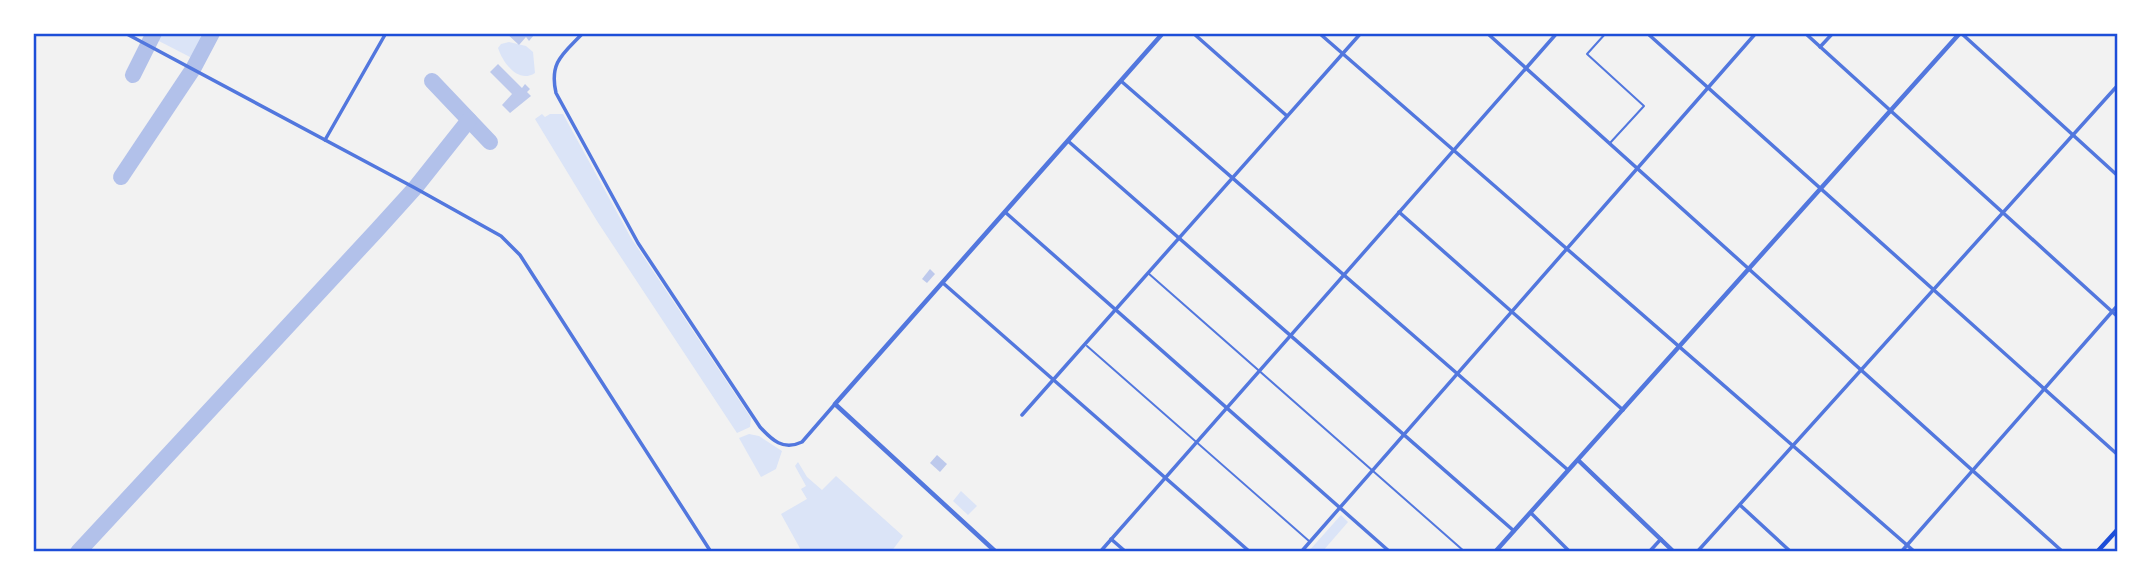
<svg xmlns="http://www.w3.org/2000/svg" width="2151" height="585" font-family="'Roboto Serif',serif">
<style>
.green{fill:#dbe4f7}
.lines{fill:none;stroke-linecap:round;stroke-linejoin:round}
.taxiway{stroke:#b2c1ea;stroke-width:16}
.building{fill:#bdc9ec}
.service{stroke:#5277de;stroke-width:2}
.minor{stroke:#5277de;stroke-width:3.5}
.tertiary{stroke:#5277de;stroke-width:4.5}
.secondary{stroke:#1d4ed8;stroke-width:4.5}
.neatline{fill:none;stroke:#1d4ed8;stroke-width:2.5}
</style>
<rect width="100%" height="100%" fill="#f2f2f2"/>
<g class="green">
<path d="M 158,33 L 194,33 L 207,40 L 198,56 L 190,57 L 155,39 Z"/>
<path d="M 509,42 L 526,46 L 533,52 L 535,73 C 518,84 503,63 498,48 L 501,44 Z"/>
<path d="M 542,114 L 545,117 L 550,114 L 563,114 L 631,238 L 751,418 L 750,427 L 737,433 L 597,221 L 535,119 Z"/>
<path d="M 749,434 L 759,436 L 782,451 L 776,469 L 761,477 L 739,438 Z"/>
<path d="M 798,462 L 807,477 L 822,490 L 836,476 L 903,536 L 891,552 L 802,552 L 781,514 L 807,499 L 801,489 L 806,486 L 795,466 Z"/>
<path d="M 961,491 L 977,506 L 968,515 L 953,501 Z"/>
<path d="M 1341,515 L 1348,522 L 1322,552 L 1308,552 Z"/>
</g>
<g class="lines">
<g class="taxiway">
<path d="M 133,75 L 154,33"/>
<path d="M 432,81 L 490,142"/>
<path d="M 121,177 L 193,69 L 212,33"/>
<path d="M 78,552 L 377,230 L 415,188 L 469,120"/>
</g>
</g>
<g class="building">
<path d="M 506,33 L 533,33 L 534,35 L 529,41 L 526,37 L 519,45 Z"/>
<path d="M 498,64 L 522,88 L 525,84 L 530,89 L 527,92 L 531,96 L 510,113 L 502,105 L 512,94 L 490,72 Z"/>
<path d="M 930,269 L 935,274 L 927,283 L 922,279 Z"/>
<path d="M 937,455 L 947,464 L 940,472 L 930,463 Z"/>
</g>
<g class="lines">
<g class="service">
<path d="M 1606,33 L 1587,54 L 1644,106 L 1610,143"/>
<path d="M 1148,273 L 1465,552"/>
<path d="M 1087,346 L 1309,541"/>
</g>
<g class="minor">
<path d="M 125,33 L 415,188 L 501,236 L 520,255 L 711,552"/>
<path d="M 583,33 C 563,54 549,62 556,93 L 638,243 L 760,427 C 772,440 783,451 802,442 L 835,404"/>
<path d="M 1193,33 L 1287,116"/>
<path d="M 1319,33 L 1915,552"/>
<path d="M 1487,33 L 2063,552"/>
<path d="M 1647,33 L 2118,455"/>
<path d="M 1805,33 L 2118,317"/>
<path d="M 1961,33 L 2118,176"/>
<path d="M 1820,47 L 1833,33"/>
<path d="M 1121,81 L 1568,470"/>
<path d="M 325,140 L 386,33"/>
<path d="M 1068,141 L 1514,531"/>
<path d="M 1005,212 L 1390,552"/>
<path d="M 1399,212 L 1623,410"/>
<path d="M 943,283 L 1250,552"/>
<path d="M 1022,415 L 1361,33"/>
<path d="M 1740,505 L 1791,552"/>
<path d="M 1531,513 L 1570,552"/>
<path d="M 1111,539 L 1126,552"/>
<path d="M 1100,552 L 1557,33"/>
<path d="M 1301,552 L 1756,33"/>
<path d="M 1649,552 L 1661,539"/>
<path d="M 1697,552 L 2118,85"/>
<path d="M 1901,552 L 2118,305"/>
</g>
<g class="tertiary">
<path d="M 2117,33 L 2118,34"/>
<path d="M 1579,461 L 1674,552"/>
<path d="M 996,552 L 835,404 L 1163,33"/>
<path d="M 1495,552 L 1960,33"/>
</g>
<path class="secondary" d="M 2097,552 L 2118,529"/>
</g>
<rect width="2151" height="585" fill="none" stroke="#ffffff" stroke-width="70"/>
<rect x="35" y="35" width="2081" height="515" class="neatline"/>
</svg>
